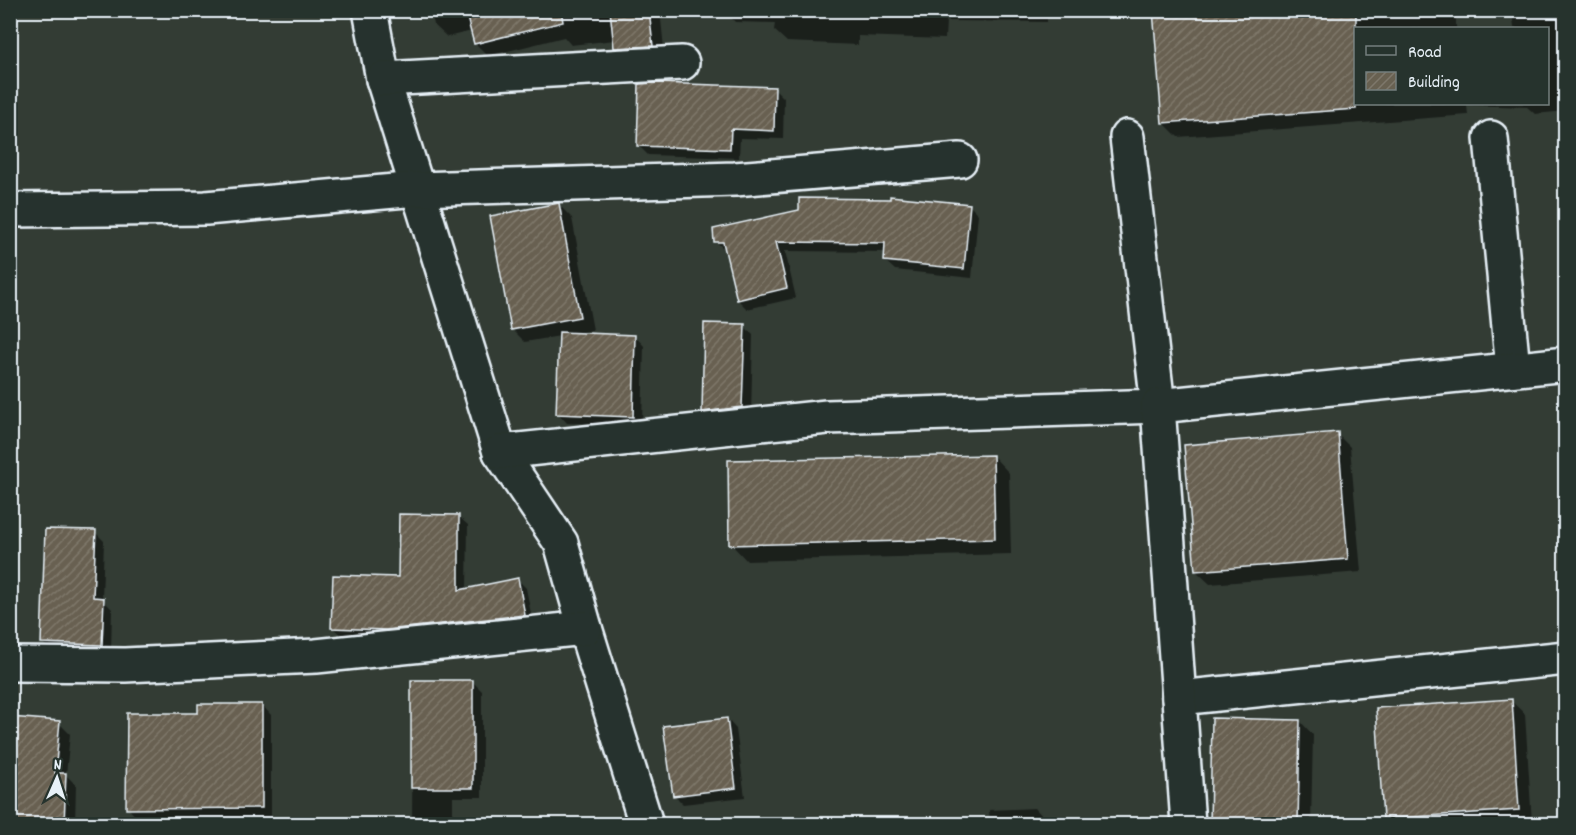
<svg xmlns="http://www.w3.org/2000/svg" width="1576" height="835" font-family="Dekko,sans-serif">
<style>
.shadow{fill:#0007}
.building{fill:url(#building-hatch);stroke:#e8f1f8;stroke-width:1.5}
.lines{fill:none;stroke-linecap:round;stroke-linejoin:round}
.minor-casing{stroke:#e8f1f8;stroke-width:38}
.minor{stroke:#26332d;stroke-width:33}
</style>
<defs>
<pattern id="building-hatch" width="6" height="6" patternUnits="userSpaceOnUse" patternTransform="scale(1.5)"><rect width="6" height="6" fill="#686151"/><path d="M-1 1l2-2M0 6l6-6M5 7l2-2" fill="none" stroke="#7e786b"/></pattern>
</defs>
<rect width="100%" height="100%" fill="#333c34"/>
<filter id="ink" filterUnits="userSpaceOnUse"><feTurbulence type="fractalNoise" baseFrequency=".0167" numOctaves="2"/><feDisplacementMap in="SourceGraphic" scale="12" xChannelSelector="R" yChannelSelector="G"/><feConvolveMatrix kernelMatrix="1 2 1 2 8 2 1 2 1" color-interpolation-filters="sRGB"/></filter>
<g filter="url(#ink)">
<g class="shadow">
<path d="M 431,10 L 660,10 L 665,58 L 628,60 L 616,47 L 615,40 L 571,45 L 564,37 L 488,56 L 475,43 L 472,31 L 447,37 L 434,25 Z"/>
<path d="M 724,10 L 1047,10 L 1047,22 L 946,21 L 945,39 L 858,36 L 858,45 L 787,42 L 774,30 L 775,23 L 735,22 Z"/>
<path d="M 1155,10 L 1449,10 L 1456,18 L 1456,28 L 1356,28 L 1356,104 L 1548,104 L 1548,28 L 1514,28 L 1512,10 L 1566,10 L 1566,111 L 1535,114 L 1527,107 L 1467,105 L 1468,115 L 1178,137 L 1164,123 Z"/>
<path d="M 774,88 L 784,98 L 783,139 L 740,138 L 739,158 L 648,155 L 639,146 Z"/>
<path d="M 559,205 L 572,218 L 593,330 L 577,333 L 635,336 L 644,346 L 642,425 L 567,423 L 558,413 L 560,336 L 525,342 L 512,329 Z"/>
<path d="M 969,205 L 978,214 L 972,278 L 895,270 L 885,261 L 886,252 L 785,251 L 796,298 L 747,309 L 738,300 L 727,251 L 715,241 Z"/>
<path d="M 744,326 L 753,335 L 751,416 L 712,420 L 703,411 Z"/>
<path d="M 1337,434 L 1350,447 L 1361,572 L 1210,584 L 1196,571 Z"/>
<path d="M 993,456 L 1009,473 L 1011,554 L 747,561 L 731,544 Z"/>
<path d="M 459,517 L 468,525 L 467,590 L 517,579 L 526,588 L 533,624 L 395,638 L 342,636 L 333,628 L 400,578 Z"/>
<path d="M 95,532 L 104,541 L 102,599 L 112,609 L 111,654 L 52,652 L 43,643 Z"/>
<path d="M 413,682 L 473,682 L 482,691 L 482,797 L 453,797 L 453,824 L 412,824 Z"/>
<path d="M 1511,701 L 1525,714 L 1532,823 L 1391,824 L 1385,818 Z"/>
<path d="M 262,705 L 271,715 L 271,817 L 137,818 L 128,808 L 200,715 Z"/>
<path d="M 727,719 L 736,729 L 745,797 L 683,804 L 674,795 Z"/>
<path d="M 1300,721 L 1313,735 L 1311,824 L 1211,824 Z"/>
<path d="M 59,723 L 70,734 L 66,775 L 76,785 L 75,824 L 10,824 Z"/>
<path d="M 1035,808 L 1044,818 L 1045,824 L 990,824 L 989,810 Z"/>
</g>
<g class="building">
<path d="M 465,10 L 561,10 L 563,22 L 474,44 Z"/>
<path d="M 610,10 L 649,10 L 653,46 L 614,48 Z"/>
<path d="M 1153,10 L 1356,10 L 1356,109 L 1162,123 Z"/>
<path d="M 655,83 L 775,87 L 774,131 L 731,129 L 730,149 L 637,146 L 639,84 Z"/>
<path d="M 890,196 L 970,204 L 964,269 L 884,261 L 885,243 L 776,242 L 787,288 L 737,300 L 723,242 L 714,242 L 713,229 L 799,210 L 799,198 L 890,199 Z"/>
<path d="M 559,203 L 580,317 L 511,330 L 490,216 Z"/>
<path d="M 704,323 L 745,324 L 742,407 L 702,412 Z"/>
<path d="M 559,332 L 635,335 L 633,417 L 556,414 Z"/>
<path d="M 1338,432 L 1348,559 L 1195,571 L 1184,445 Z"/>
<path d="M 993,455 L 995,539 L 729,545 L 728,460 Z"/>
<path d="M 399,514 L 459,515 L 459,590 L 518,578 L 525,615 L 386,630 L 331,628 L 333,575 L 398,577 Z"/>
<path d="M 45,529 L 96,530 L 93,597 L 104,598 L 102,645 L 41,643 Z"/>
<rect x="411" y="680" width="62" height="108"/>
<path d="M 1512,699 L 1519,810 L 1383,819 L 1376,708 Z"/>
<path d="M 198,704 L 262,704 L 262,808 L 126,809 L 127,713 L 198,713 Z"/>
<path d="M 10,717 L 60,721 L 55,773 L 66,773 L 64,825 L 10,825 Z"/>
<path d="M 727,718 L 736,788 L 673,796 L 663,726 Z"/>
<path d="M 1212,718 L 1300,720 L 1298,825 L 1210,825 Z"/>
</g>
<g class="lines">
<defs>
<g id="minor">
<path d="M 370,10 L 383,79 L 500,452 L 561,543 L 585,628 L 646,824"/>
<path d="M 383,79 L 682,63"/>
<path d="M 1491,138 L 1513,369"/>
<path d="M 10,210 L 206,208 L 417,189 L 735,179 L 960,160"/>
<path d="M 500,452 L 827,417 L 1158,406 L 1127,137"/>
<path d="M 10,664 L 125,665 L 316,656 L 585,628"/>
<path d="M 1179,698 L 1566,658"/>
<path d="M 1188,824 L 1158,406 L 1566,364"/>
</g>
</defs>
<use href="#minor" class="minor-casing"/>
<use href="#minor" class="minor"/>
</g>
</g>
<rect width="1576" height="835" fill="none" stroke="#26332d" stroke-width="36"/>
<rect x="18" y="18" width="1540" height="799" fill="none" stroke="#e8f1f8" stroke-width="2" filter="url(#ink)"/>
<rect x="1354" y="27" width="195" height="78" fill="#26332d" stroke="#747f7e" stroke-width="1.5"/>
<rect x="1366" y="46" width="30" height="9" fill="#26332d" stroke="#747f7e" stroke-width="1.5"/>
<text x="1408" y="57" font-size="18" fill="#e8f1f8">Road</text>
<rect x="1366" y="72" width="30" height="18" fill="url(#building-hatch)" stroke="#747f7e" stroke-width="1.5"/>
<text x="1408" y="87" font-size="18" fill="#e8f1f8">Building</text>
<g transform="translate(57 778) rotate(3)" stroke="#26332d" stroke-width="4.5" paint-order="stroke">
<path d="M0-4.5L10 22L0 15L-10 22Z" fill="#e8f1f8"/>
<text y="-9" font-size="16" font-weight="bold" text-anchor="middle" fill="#e8f1f8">N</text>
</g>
</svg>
